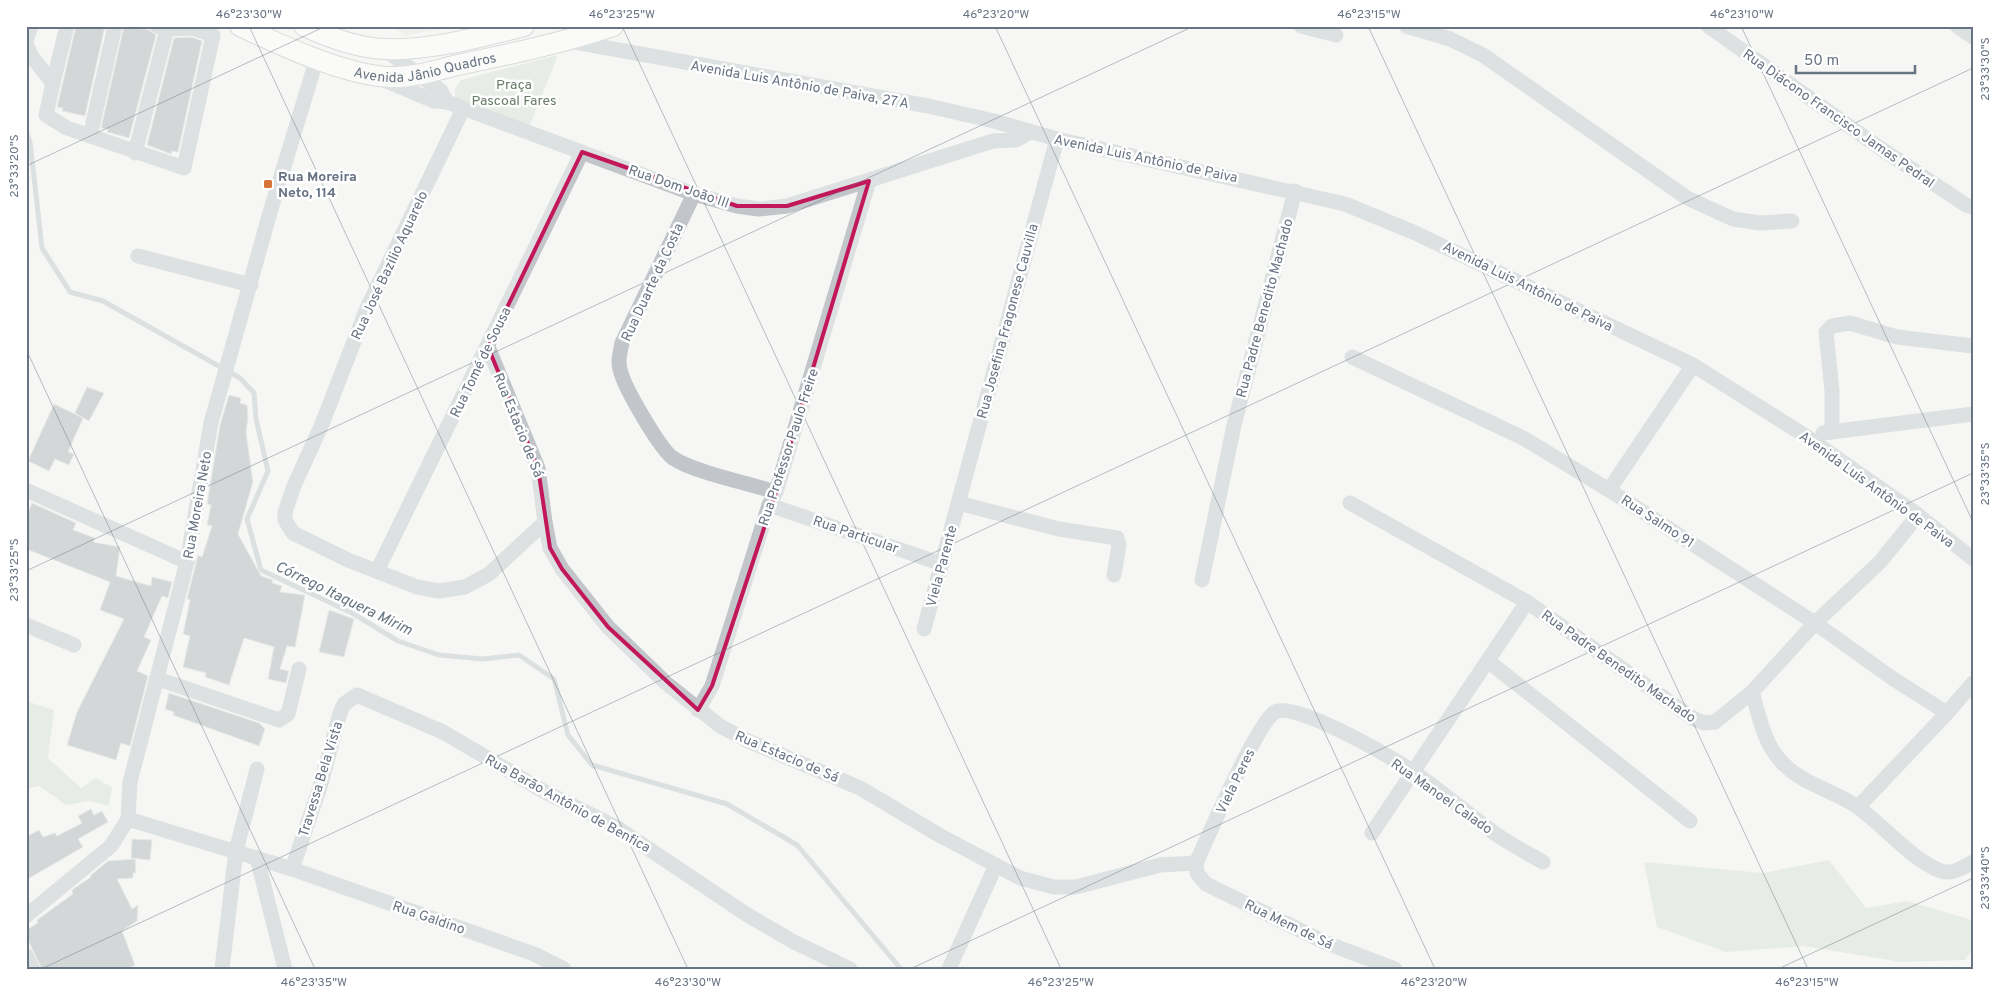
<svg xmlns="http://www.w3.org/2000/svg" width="1999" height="995" font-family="Overpass,sans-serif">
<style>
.built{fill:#e7e8e7}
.green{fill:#d7ddd5}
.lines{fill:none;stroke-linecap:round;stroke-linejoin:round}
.stream{stroke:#bdc4ca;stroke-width:5}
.building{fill:#aab0b6;stroke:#d8d8d7}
.major-casing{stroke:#b6b9bd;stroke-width:22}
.minor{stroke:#c2c5c9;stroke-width:15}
.major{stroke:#fff;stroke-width:20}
.marked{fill:none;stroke:#c2185b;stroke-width:4;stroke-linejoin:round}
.ticks{fill:none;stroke:#687383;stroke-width:1;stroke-opacity:0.45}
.poi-dot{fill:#d77334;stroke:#fff;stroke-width:2}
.labels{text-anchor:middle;stroke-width:5;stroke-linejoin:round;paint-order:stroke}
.street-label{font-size:14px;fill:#687383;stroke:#fff}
.park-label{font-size:14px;fill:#677b66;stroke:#fff}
.poi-label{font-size:14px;font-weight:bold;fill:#687383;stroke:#fff;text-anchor:start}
.water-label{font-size:15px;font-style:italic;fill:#63737f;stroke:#fff}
.neatline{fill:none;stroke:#687383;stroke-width:2}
.ticks-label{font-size:12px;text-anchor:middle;fill:#687383}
</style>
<rect width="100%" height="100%" fill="#f6f7f4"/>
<path class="built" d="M 393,26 L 455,26 L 405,36 Z"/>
<g class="green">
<path d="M 558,55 L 530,125 L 455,99 L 455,89 L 461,80 Z"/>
<path d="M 26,701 L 54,710 L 48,758 L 81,788 L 96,778 L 112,788 L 109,806 L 91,801 L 66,805 L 39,786 L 26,789 Z"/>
<path d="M 1829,860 L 1866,908 L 1907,901 L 1969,919 L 1973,922 L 1973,948 L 1965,960 L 1901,962 L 1804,946 L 1726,952 L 1657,927 L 1644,862 L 1763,873 Z"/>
</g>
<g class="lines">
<path class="stream" d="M 26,131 L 30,142 L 42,248 L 70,292 L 103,301 L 240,378 L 254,393 L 256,419 L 268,471 L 247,519 L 261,570 L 352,613 L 398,641 L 439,655 L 483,659 L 519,655 L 554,679 L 568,735 L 592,765 L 727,804 L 797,845 L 901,969"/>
</g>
<g class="building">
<path d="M 76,26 L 105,26 L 85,116 L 62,111 L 63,108 L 57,107 Z"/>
<path d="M 124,26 L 149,30 L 156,35 L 129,138 L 107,132 L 108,129 L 101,128 Z"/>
<path d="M 191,37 L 202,41 L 178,152 L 172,151 L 171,154 L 147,145 L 174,38 Z"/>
<path d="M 87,387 L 104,393 L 89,421 L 75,413 Z"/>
<path d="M 229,395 L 241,398 L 240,403 L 247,405 L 248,418 L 246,432 L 253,482 L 238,534 L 261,576 L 273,580 L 272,583 L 282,586 L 280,592 L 305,595 L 295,647 L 287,646 L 280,669 L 289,671 L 286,683 L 268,679 L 274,647 L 244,638 L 229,685 L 205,677 L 206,673 L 183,667 L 190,636 L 183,634 L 190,600 L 187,599 L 198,555 L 202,557 L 212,526 L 207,525 L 211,505 L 207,504 L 220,425 Z"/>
<path d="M 54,404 L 83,418 L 68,452 L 74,454 L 69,465 L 55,459 L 49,471 L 28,461 Z"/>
<path d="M 32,503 L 76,523 L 73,530 L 95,538 L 93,542 L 120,547 L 116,576 L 151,586 L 152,577 L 172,582 L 168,598 L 162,596 L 144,637 L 151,640 L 137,671 L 148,676 L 130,746 L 121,743 L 116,760 L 67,745 L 77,712 L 124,619 L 100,610 L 110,582 L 26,549 L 26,517 Z"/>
<path d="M 329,610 L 354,619 L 344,657 L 319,652 Z"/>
<path d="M 169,693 L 259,723 L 265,729 L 259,746 L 173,715 L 174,712 L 165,709 Z"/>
<path d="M 91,809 L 94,815 L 102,811 L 108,822 L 78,839 L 83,847 L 26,880 L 26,837 L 39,830 L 43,837 L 55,833 L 57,836 L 82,823 L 78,816 Z"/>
<path d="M 132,839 L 152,840 L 150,860 L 131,858 Z"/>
<path d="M 135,859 L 136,873 L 133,873 L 133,878 L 117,879 L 132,909 L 138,905 L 137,921 L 122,931 L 135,965 L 126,969 L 42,969 L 26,936 L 26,930 L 38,923 L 37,920 L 73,894 L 72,890 L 91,877 L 90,876 L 108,861 Z"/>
</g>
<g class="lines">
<defs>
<g id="major">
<path id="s1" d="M 240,26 C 280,45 347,76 391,77 C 413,78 437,70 458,65 C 511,54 562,43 613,26"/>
<path d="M 304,26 C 328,37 357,48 384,49 C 431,51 479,37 524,26"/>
</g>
</defs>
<use href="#major" class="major-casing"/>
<g class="minor">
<path d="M 1301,26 L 1336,35"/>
<path d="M 1406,26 L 1450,39 L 1483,55 L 1687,198 L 1733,219 L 1760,223 L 1792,221"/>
<path d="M 1708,26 L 1880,148 L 1966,205 L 1973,207"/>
<path d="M 1957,26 L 1973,37"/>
<path d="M 26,41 L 31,26"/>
<path d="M 569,41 L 928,106 L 994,121 L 1057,139 L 1345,204 L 1413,232 L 1693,365 L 1804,435 L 1918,515 L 1973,559"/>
<path d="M 26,44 L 32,57 L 53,83 L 46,115 L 67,128 L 184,168 L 213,35 L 192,28 L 167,29 L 157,26"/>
<path d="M 384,49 L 441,91 L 447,102"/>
<path d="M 382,79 L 434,101 L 447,102 L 694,194 L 737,206 L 759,209 L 787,206 L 993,141 L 1016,140 L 1030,132"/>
<path d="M 53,83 L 67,26"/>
<path d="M 463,109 L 367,308 L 322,424 L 294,486 L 285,512 L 285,520 L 293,533 L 348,560 L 417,587 L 439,591 L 465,587 L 489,574 L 545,522"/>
<path d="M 90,136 L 115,26"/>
<path d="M 135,153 L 167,29"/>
<path d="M 694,194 L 622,343 C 620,353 617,363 621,373 C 626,390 660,449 673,458 C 693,472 751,484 776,492"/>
<path d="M 138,256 L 251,285"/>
<path d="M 488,347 L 538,468 L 545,522 L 550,548 L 562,569 L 608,627 L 666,683 L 720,726 L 748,741 L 860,788 L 939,835 L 1020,878 L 1054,887 L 1076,887 L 1160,865 L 1196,863"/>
<path d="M 1352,357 L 1523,438 L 1609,490 L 1815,623 L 1892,678 L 1947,713"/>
<path d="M 1832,432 L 1832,391 L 1826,332 L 1832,326 L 1850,323 L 1897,337 L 1973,346"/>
<path d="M 1823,433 L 1973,414"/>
<path d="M 26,490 L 187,562"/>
<path d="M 1609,490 L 1693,365"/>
<path d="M 958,503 L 1059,529 L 1117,538 L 1119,545 L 1114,575"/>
<path d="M 1350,503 L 1527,602 L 1694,719 L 1704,723 L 1715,722 L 1752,692 L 1815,623 L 1880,562 L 1918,515"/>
<path d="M 769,505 L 942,564"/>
<path d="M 377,571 L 582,152"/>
<path d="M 1202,580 L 1234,425 L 1295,191"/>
<path d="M 26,625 L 74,645"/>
<path d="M 924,629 L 1057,139"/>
<path d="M 1488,661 L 1690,821"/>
<path d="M 158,679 L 279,720 L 288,714 L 299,669"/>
<path d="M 1752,692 C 1759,714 1763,741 1779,759 C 1802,786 1833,789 1859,808 C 1885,827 1912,860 1941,871 C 1952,875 1964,867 1973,862"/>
<path d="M 698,710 L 712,686 L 769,505 L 776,492 L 869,181"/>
<path d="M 1858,807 L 1947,713 L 1973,683"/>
<path d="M 128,819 L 292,869 L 534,954 L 564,969"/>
<path d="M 1372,833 L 1527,602"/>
<path d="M 257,858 L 285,969"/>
<path d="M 1196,863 C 1208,837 1257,723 1275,712 C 1295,700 1394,759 1415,773 C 1444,793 1471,817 1500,837 C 1514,846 1529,854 1543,862"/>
<path d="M 1196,863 L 1197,873 L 1206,884 L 1324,942 L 1395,969"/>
<path d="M 292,869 L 320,787 L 340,713 L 344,704 L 357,695 L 443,732 L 545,792 L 616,827 L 746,914 L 794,942 L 850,969"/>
<path d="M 26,916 L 111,846 L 128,819 L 130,782 L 187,562 L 211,423 L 271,209 L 317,58"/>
<path d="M 26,955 L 33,969"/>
<path d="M 222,969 L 236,851 L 257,769"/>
<path d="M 949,969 L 996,865"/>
</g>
<use href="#major" class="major"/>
</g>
<path d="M0 0H1999V995H0ZM 582,152 L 737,206 L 787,206 L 869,181 L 776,492 L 712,686 L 698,710 L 608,627 L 562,569 L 550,548 L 538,468 L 488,347 Z" fill="#f6f7f4" fill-opacity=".55" fill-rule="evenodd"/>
<path class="marked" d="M 582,152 L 737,206 L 787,206 L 869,181 L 776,492 L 712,686 L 698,710 L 608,627 L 562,569 L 550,548 L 538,468 L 488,347 Z"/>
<path class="ticks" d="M 249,26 L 688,969M 622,26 L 1061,969M 995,26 L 1435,969M 1368,26 L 1808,969M 1741,26 L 1973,522M 26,166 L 326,26M 26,349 L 315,969M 26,571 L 1194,26M 41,969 L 1973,68M 910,969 L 1973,473M 1778,969 L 1973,878"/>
<rect class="poi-dot" x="263" y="179" width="10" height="10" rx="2.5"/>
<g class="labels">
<g class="street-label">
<text dy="5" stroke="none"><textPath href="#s1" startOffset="195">Avenida Jânio Quadros</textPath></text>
<text transform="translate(800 84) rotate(10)" y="5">Avenida Luis Antônio de Paiva, 27 A</text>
<text transform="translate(1839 118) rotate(35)" y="5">Rua Diácono Francisco Jamas Pedral</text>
<text transform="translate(1146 158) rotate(12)" y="5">Avenida Luis Antônio de Paiva</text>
<text transform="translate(679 186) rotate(19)" y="5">Rua Dom João III</text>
<text transform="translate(389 265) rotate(-65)" y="5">Rua José Bazilio Aquarelo</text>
<text transform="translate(652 282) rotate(-65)" y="5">Rua Duarte da Costa</text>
<text transform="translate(1528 286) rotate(26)" y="5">Avenida Luis Antônio de Paiva</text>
<text transform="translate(1264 308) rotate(-75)" y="5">Rua Padre Benedito Machado</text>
<text transform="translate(1007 321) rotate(-75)" y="5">Rua Josefina Fragonese Cauvilla</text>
<text transform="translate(480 362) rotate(-64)" y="5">Rua Tomé de Sousa</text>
<text transform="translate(519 425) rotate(68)" y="5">Rua Estacio de Sá</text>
<text transform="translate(788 447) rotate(-72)" y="5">Rua Professor Paulo Freire</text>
<text transform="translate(1877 489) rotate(36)" y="5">Avenida Luis Antônio de Paiva</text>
<text transform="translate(197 505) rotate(-80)" y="5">Rua Moreira Neto</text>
<text transform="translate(1658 521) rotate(33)" y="5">Rua Salmo 91</text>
<text transform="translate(856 534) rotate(19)" y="5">Rua Particular</text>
<text transform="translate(941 566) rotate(-75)" y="5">Viela Parente</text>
<text transform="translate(1619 666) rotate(35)" y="5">Rua Padre Benedito Machado</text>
<text transform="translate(787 756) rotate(23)" y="5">Rua Estacio de Sá</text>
<text transform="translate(320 779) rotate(-73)" y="5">Travessa Bela Vista</text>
<text transform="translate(1235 781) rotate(-64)" y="5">Viela Peres</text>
<text transform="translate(1442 796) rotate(35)" y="5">Rua Manoel Calado</text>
<text transform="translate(568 803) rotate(29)" y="5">Rua Barão Antônio de Benfica</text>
<text transform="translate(429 917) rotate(19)" y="5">Rua Galdino</text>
<text transform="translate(1289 924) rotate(26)" y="5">Rua Mem de Sá</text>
</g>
<g class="park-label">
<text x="514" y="89">Praça<tspan x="514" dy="16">Pascoal Fares</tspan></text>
</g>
<g class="poi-label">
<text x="278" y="181">Rua Moreira<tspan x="278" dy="16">Neto, 114</tspan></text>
</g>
<g class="water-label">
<text transform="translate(344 598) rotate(26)" y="5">Córrego Itaquera Mirim</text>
</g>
</g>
<rect width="1999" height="995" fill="none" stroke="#ffffff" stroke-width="55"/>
<path d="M1796 65v8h119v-8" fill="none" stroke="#687383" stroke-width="2.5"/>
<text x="1804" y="65" font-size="15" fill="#687383" stroke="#ffffff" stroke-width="4" paint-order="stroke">50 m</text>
<rect x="28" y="28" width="1944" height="940" class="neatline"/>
<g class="ticks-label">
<text x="249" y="18">46°23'30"W</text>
<text x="622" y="18">46°23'25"W</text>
<text x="996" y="18">46°23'20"W</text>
<text x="1369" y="18">46°23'15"W</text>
<text x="1742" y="18">46°23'10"W</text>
<text transform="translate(1985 69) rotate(-90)" y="4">23°33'30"S</text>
<text transform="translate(14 166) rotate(-90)" y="4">23°33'20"S</text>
<text transform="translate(1985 474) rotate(-90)" y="4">23°33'35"S</text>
<text transform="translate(14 570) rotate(-90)" y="4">23°33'25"S</text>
<text transform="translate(1985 878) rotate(-90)" y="4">23°33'40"S</text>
<text x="314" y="986">46°23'35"W</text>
<text x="688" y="986">46°23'30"W</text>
<text x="1061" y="986">46°23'25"W</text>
<text x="1434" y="986">46°23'20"W</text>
<text x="1807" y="986">46°23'15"W</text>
</g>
</svg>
